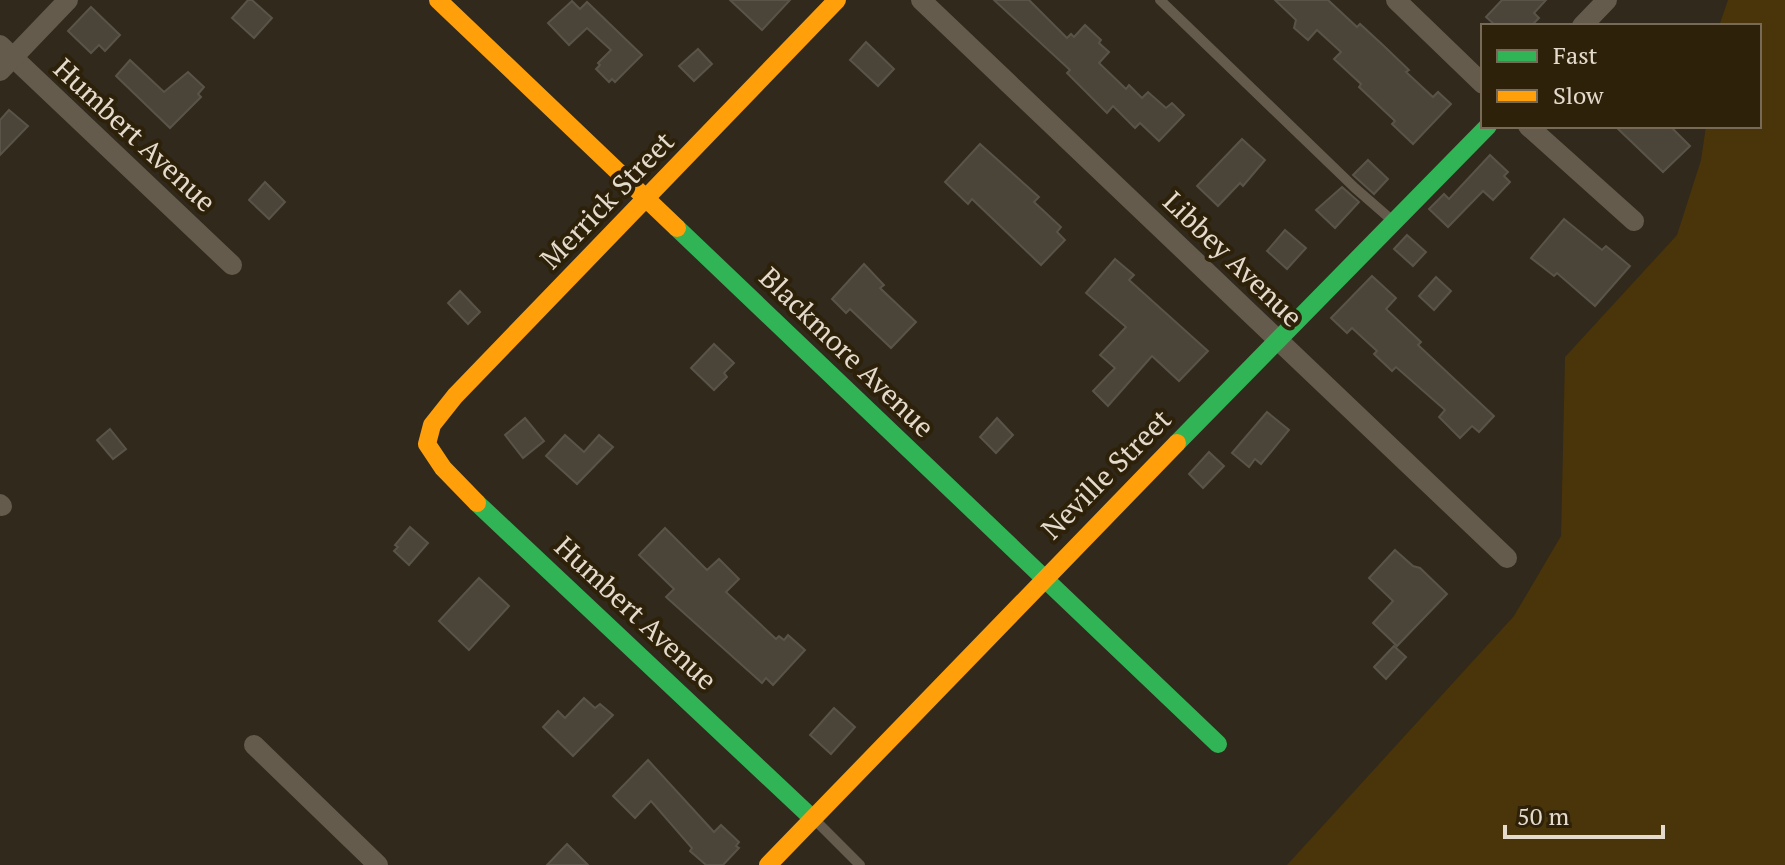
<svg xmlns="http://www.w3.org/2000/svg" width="1785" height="865" font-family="'PT Serif',serif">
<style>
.green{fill:#4a3409}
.building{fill:#4a4439;stroke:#595348;stroke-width:2}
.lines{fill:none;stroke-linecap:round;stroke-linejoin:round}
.lane{stroke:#655b4c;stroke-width:10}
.street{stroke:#655b4c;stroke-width:20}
.fast{stroke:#30b455;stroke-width:18}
.slow{stroke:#ff9f0a;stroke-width:18}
.labels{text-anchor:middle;stroke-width:8;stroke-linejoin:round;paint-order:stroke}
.street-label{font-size:28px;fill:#e4dbcd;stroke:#2e2109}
</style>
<rect width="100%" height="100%" fill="#30291c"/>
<path class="green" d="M 1728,0 L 1785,0 L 1785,865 L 1287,865 L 1514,616 L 1561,536 L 1565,357 L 1677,235 L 1701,160 L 1706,126 L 1759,126 L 1759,26 L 1719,26 Z"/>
<g class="building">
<path d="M 248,0 L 252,0 L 272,18 L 254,38 L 232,18 Z"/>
<path d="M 730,0 L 790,0 L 762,30 Z"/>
<path d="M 994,0 L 1029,0 L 1067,38 L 1071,34 L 1074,37 L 1085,25 L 1101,40 L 1099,43 L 1109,52 L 1099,63 L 1126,89 L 1129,85 L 1142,98 L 1148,92 L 1166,108 L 1172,103 L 1184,115 L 1159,141 L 1140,123 L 1135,128 L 1113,106 L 1107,113 L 1067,73 L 1070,70 Z"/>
<path d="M 1275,0 L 1328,0 L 1357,27 L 1360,24 L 1385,47 L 1409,70 L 1406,72 L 1433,97 L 1438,92 L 1451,104 L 1413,144 L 1392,124 L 1395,121 L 1359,87 L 1361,84 L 1334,59 L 1341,52 L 1317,30 L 1308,40 L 1294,28 L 1296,20 Z"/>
<path d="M 1502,0 L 1546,0 L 1534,13 L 1539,18 L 1531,26 L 1496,26 L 1486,17 Z"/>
<path d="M 572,1 L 580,9 L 587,2 L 642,55 L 615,82 L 612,79 L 609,82 L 596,69 L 600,65 L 598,63 L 611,50 L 587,28 L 569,45 L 548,23 Z"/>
<path d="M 91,7 L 120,35 L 105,51 L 99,45 L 91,53 L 68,31 Z"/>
<path d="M 866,42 L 894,69 L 878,86 L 850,60 Z"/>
<path d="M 698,49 L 712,64 L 694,81 L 679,66 Z"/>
<path d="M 130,60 L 164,92 L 188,72 L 204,87 L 198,94 L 201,97 L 170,128 L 116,76 Z"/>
<path d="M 9,110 L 28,126 L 0,155 L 0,120 Z"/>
<path d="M 1615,126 L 1670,126 L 1690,146 L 1663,172 Z"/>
<path d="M 1242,139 L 1265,160 L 1243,186 L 1240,183 L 1218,206 L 1197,186 Z"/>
<path d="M 980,144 L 1039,197 L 1034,202 L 1061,227 L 1057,232 L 1065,240 L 1041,265 L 972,199 L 968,204 L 945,182 Z"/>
<path d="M 1490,155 L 1508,172 L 1504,176 L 1510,182 L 1493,200 L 1483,191 L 1448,227 L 1429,209 L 1444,194 L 1449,199 Z"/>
<path d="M 1368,160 L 1388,179 L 1374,194 L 1353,175 Z"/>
<path d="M 265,182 L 285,202 L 269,219 L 249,200 Z"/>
<path d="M 1342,187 L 1359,202 L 1335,228 L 1316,210 Z"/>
<path d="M 1564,219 L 1602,250 L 1606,246 L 1630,266 L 1595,306 L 1557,273 L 1554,276 L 1531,258 Z"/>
<path d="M 1285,230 L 1306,248 L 1287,269 L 1267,251 Z"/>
<path d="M 1407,235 L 1426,252 L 1413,266 L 1394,249 Z"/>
<path d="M 1115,259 L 1134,275 L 1129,280 L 1208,351 L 1179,381 L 1152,356 L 1108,406 L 1093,391 L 1115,368 L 1100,355 L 1126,327 L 1086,293 Z"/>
<path d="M 864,264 L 884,285 L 880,288 L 916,322 L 891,348 L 850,309 L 846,313 L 832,299 Z"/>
<path d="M 1372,276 L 1396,298 L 1386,309 L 1421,342 L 1418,345 L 1494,416 L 1479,432 L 1472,426 L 1460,438 L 1439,417 L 1445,410 L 1396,367 L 1392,371 L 1374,354 L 1377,351 L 1352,328 L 1347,333 L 1331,318 Z"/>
<path d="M 1436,277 L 1451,291 L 1434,310 L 1419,296 Z"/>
<path d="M 460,291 L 480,312 L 468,324 L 448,303 Z"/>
<path d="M 714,344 L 734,363 L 724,373 L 727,377 L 714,390 L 691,368 Z"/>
<path d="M 1267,412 L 1289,430 L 1261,464 L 1255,459 L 1249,467 L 1232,453 Z"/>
<path d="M 525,418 L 544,441 L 523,458 L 505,435 Z"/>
<path d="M 997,418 L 1013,435 L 996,453 L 980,437 Z"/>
<path d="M 110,429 L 126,449 L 113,459 L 97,440 Z"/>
<path d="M 565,435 L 584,452 L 599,435 L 613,447 L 577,484 L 546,456 Z"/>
<path d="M 1209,452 L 1224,466 L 1203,488 L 1189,474 Z"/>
<path d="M 410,527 L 428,543 L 409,565 L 394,551 L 398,547 L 395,545 Z"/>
<path d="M 665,528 L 707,570 L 719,559 L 739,579 L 726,592 L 776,639 L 779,636 L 784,640 L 788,635 L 805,650 L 773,685 L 766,678 L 762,683 L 666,597 L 674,589 L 639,555 Z"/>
<path d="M 1395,550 L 1413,566 L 1420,568 L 1447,594 L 1397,646 L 1373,623 L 1393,601 L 1369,578 Z"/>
<path d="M 479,578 L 509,606 L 469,650 L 439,621 Z"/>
<path d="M 1394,646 L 1406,657 L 1386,679 L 1374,667 Z"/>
<path d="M 584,698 L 595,708 L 600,704 L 613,715 L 573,756 L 543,727 L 558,711 L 565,718 Z"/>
<path d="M 834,708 L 855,727 L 831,754 L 810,735 Z"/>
<path d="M 648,760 L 714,832 L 721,825 L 739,842 L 736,846 L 739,848 L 723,865 L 706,865 L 690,851 L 692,848 L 651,801 L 635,818 L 613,796 Z"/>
<path d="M 567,844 L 588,865 L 547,865 Z"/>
</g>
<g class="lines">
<g class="lane">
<path d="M 1160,0 L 1355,188 L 1394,222"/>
<path d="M 814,819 L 860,865"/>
</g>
<g class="street">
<path d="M 921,0 L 1507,558"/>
<path d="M 1396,0 L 1483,84"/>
<path d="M 1582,26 L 1607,0"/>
<path d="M 0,45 L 232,265"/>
<path d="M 0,71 L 68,0"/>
<path d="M 1528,126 L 1634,221"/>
<path d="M 0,504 L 2,506"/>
<path d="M 254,745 L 378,865"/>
</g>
<g class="fast">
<path d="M 677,228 L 1218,744"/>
<path d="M 1177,443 L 1488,126"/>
<path d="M 477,503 L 812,818"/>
</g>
<g class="slow">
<path d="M 438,0 L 677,228"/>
<path d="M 477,503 L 443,468 L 427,444 L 432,425 L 455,396 L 837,0"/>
<path d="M 768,865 L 1177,443"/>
</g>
</g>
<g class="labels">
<g class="street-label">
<text transform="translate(135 135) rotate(43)" y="10">Humbert Avenue</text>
<text transform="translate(607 200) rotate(-46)" y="10">Merrick Street</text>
<text transform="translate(1233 259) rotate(44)" y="10">Libbey Avenue</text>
<text transform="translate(847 352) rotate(44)" y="10">Blackmore Avenue</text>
<text transform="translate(1106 474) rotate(-45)" y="10">Neville Street</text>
<text transform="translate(636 613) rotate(43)" y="10">Humbert Avenue</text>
</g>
</g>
<rect x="1481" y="24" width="280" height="104" fill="#2e2109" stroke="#776b57" stroke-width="2"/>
<rect x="1497" y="50" width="40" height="12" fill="#30b455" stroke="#776b57" stroke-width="2"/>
<text x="1553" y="64" font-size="24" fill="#e4dbcd">Fast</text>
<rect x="1497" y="90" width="40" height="12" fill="#ff9f0a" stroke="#776b57" stroke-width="2"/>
<text x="1553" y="104" font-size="24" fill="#e4dbcd">Slow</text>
<path d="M1505 825v12h158v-12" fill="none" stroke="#e4dbcd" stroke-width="4"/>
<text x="1517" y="825" font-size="24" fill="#e4dbcd" stroke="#2e2109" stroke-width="6" paint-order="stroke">50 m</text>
</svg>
